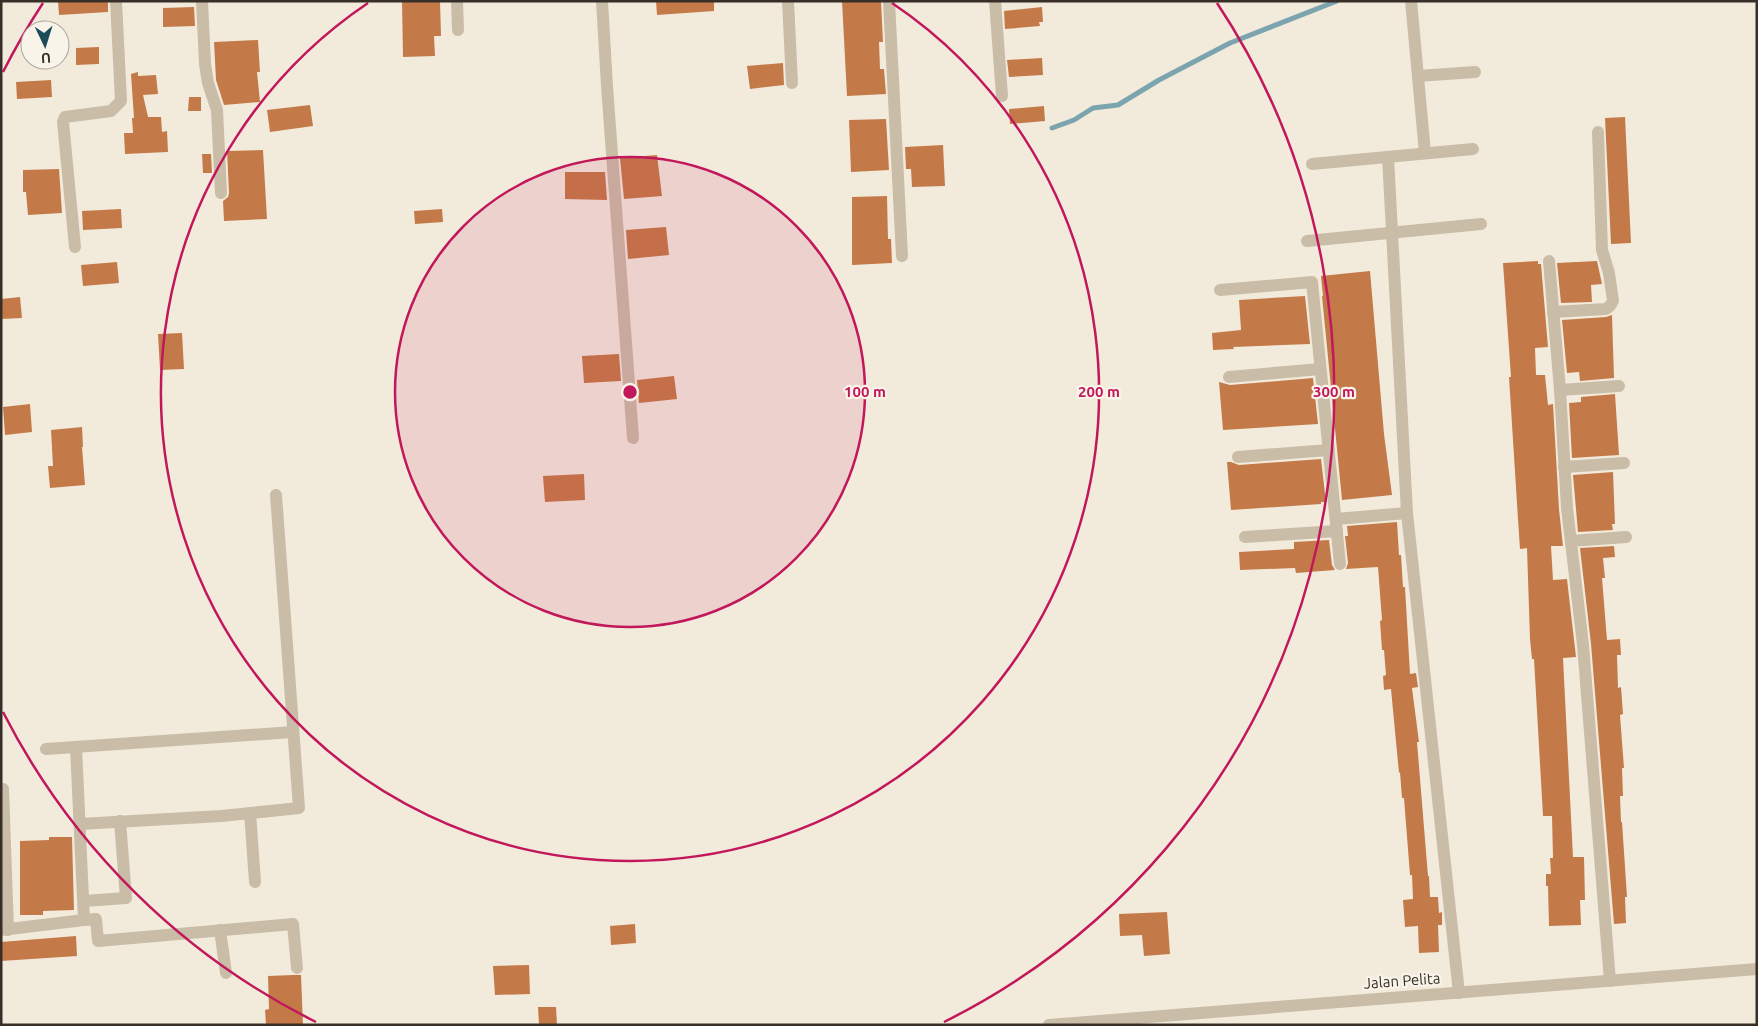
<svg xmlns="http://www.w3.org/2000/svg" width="1758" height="1026" font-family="Ubuntu,sans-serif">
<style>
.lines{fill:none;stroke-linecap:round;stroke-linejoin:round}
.stream{stroke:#7ca4ae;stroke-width:5}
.building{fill:#c47a48}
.minor{stroke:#cabda8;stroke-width:12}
.tertiary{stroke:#cabda8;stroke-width:12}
.ring{fill:none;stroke:#c2185b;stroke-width:2.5}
.labels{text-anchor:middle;stroke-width:4.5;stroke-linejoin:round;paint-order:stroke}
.street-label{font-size:15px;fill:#372f28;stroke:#f9f4e9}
.centre{fill:#c2185b;stroke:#f9f4e9;stroke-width:2.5}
.ring-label{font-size:15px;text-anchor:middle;font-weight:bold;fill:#c2185b;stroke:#f9f4e9;stroke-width:4.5;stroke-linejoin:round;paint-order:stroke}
</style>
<rect width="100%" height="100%" fill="#f2ebdc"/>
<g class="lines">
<path class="stream" d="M 1052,128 L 1074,120 L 1093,108 L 1118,105 L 1159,80 L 1230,43 L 1337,1"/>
</g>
<g class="building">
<path d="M 58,1 L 108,1 L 108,12 L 59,15 Z"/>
<path d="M 402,1 L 440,1 L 441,36 L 434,36 L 435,56 L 403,57 Z"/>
<path d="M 656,1 L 714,1 L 714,11 L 657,15 Z"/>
<path d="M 842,1 L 881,1 L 883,42 L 879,42 L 880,69 L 884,69 L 886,94 L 847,96 Z"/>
<path d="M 194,7 L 195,26 L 163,27 L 163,8 Z"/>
<path d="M 1042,7 L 1043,22 L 1039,22 L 1040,26 L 1005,29 L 1004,11 Z"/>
<path d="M 258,40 L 260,72 L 257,72 L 260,102 L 224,105 L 216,80 L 214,42 Z"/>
<path d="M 99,47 L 99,64 L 76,65 L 76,48 Z"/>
<path d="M 1042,58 L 1043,75 L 1009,77 L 1007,60 Z"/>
<path d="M 783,63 L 784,85 L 750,89 L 747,66 Z"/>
<path d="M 138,72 L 138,76 L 156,75 L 158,94 L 143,95 L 148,117 L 161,117 L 162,132 L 167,131 L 168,152 L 125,154 L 124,133 L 133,133 L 132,118 L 134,118 L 131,74 Z"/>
<path d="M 51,80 L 52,97 L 17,99 L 16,82 Z"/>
<path d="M 189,97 L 201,97 L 201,111 L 188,111 Z"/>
<path d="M 310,105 L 313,126 L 270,132 L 267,110 Z"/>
<path d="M 1044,106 L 1045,121 L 1010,124 L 1009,109 Z"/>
<path d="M 1625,117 L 1631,243 L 1611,244 L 1605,118 Z"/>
<path d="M 886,119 L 889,170 L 851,172 L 849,120 Z"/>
<path d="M 943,145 L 945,186 L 912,187 L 911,169 L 906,169 L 905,147 Z"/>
<path d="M 263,150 L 267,219 L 224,221 L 223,201 L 228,197 L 229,193 L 227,151 Z"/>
<path d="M 202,154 L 211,154 L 212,173 L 203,173 Z"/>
<path d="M 657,155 L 662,196 L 624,199 L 620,158 Z"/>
<path d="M 59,169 L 62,213 L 28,215 L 26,192 L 23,192 L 23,170 Z"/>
<path d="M 565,172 L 605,172 L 607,200 L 565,199 Z"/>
<path d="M 887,196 L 888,239 L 891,239 L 892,263 L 852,265 L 852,197 Z"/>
<path d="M 121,209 L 122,228 L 83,230 L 82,211 Z"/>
<path d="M 442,209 L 443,222 L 415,224 L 414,211 Z"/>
<path d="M 666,227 L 669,255 L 628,259 L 626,230 Z"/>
<path d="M 1538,261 L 1538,264 L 1541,264 L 1548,347 L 1535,348 L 1536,375 L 1545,375 L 1548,405 L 1553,404 L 1559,509 L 1563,546 L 1551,546 L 1553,580 L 1567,579 L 1576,657 L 1563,658 L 1573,857 L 1584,857 L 1585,900 L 1580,900 L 1581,925 L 1549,926 L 1548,886 L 1546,886 L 1546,874 L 1551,874 L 1550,858 L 1553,858 L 1552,816 L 1543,816 L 1534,659 L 1532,659 L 1530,639 L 1527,548 L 1520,549 L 1518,519 L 1509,377 L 1511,377 L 1503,263 Z"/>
<path d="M 1597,261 L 1602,284 L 1591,285 L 1592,302 L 1561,303 L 1557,263 Z"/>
<path d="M 117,262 L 119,283 L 83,286 L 81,265 Z"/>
<path d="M 1370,271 L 1384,434 L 1392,495 L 1342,500 L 1322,296 L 1323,296 L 1321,276 Z"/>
<path d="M 1305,296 L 1310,344 L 1233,347 L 1234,349 L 1213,350 L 1212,333 L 1241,330 L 1239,300 Z"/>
<path d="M 20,297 L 22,318 L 1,319 L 1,299 Z"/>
<path d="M 1612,315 L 1614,378 L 1580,381 L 1579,372 L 1567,373 L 1562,320 L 1606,317 Z"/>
<path d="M 182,333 L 184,369 L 160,370 L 158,334 Z"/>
<path d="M 619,354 L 621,381 L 584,383 L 582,356 Z"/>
<path d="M 674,376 L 677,399 L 639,403 L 637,380 Z"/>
<path d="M 1313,378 L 1318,424 L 1223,430 L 1219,382 L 1230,385 Z"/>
<path d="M 1615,394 L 1619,455 L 1572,458 L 1569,403 L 1581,402 L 1581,397 Z"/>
<path d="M 30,404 L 32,432 L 5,435 L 3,407 Z"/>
<path d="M 82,427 L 83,447 L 82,447 L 85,485 L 50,488 L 48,466 L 53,466 L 51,430 Z"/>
<path d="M 1321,459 L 1326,502 L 1321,502 L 1321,504 L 1231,510 L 1227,462 L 1231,462 L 1239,465 Z"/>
<path d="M 1613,472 L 1615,524 L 1612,524 L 1613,530 L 1578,532 L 1573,475 Z"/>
<path d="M 584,474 L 585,500 L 545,502 L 543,476 Z"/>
<path d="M 1397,522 L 1399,555 L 1401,555 L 1403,587 L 1405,587 L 1410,674 L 1416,673 L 1418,687 L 1412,688 L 1419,742 L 1417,742 L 1428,876 L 1429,876 L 1430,897 L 1438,897 L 1439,913 L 1442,912 L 1442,925 L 1438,925 L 1439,952 L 1419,953 L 1418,926 L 1405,927 L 1403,900 L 1413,899 L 1412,875 L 1410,875 L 1404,798 L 1402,798 L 1400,772 L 1399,773 L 1391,689 L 1384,690 L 1383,676 L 1386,675 L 1384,650 L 1382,650 L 1380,621 L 1382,620 L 1378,567 L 1346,569 L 1348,563 L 1345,536 L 1348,536 L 1347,526 Z"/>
<path d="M 1329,540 L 1332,565 L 1335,570 L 1296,573 L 1295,568 L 1240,570 L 1239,552 L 1294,549 L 1294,542 Z"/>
<path d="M 1614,546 L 1615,557 L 1603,558 L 1605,578 L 1602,578 L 1607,640 L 1620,639 L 1621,655 L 1617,655 L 1618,688 L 1621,687 L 1623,714 L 1620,715 L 1624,768 L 1622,768 L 1623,796 L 1620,796 L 1621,822 L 1622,822 L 1627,897 L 1625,897 L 1626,923 L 1614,924 L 1591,644 L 1580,548 Z"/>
<path d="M 49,837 L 72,837 L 74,910 L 43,911 L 43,915 L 20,915 L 20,841 L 49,840 Z"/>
<path d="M 1167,912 L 1170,954 L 1144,956 L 1142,935 L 1120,936 L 1119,914 Z"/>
<path d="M 635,924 L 636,943 L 611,945 L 610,926 Z"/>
<path d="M 76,936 L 77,956 L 1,961 L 1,942 Z"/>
<path d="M 529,965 L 530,994 L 495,995 L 493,966 Z"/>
<path d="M 293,975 L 301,975 L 303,1025 L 266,1025 L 265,1010 L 269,1009 L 268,976 Z"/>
<path d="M 538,1007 L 556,1007 L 557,1025 L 539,1025 Z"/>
</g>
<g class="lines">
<g class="minor">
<path d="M 202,1 L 205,64 L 208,83 L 217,110 L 221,193"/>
<path d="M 457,1 L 458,30"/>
<path d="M 602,1 L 607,86 L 633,438"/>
<path d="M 788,1 L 792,83"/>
<path d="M 889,1 L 902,256"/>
<path d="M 995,1 L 1002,96"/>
<path d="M 1411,1 L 1425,153"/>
<path d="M 1418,76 L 1475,72"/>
<path d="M 1388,157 L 1407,513 L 1459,993"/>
<path d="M 1312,164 L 1473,149"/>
<path d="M 1307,241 L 1481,224"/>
<path d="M 75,247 L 63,122 L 65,117 L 111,111 L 121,101 L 116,1"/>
<path d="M 1549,261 L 1560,390 L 1567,508 L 1583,645 L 1610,981"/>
<path d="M 1220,290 L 1312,282 L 1340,564"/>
<path d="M 1553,312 L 1606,309 L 1610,306 L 1613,301 L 1609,273 L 1602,250 L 1598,132"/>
<path d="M 1229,377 L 1320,369"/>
<path d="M 1560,390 L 1619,386"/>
<path d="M 1238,457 L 1329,450"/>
<path d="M 1564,467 L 1624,463"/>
<path d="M 1336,519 L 1407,513"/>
<path d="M 1245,537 L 1337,531"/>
<path d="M 1571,541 L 1626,537"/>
<path d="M 46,749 L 293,732"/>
<path d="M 3,789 L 8,930"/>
<path d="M 250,813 L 255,882"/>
<path d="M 80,824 L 221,816 L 299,808 L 276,495"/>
<path d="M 84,901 L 126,898 L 120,821"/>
<path d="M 84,920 L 96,919 L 98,941 L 293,924 L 297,968"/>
<path d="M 1,930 L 84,920 L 76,747"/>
<path d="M 220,930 L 226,973"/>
</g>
<path class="tertiary" d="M 1049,1025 L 1757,969"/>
</g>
<circle cx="630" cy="392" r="235" fill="#c2185b" fill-opacity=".12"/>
<g class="ring">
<circle cx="630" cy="392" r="235"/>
<path d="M892 3A469 469 0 1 1 368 3"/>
<path d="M316 1022A704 704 0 0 1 3 712M3 72A704 704 0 0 1 43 3M1217 3A704 704 0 0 1 944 1022"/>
</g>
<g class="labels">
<g class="street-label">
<text transform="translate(1402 981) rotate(-4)" y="5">Jalan Pelita</text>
</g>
</g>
<circle cx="630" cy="392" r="8" class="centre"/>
<g class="ring-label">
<text x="865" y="397">100 m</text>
<text x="1099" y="397">200 m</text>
<text x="1334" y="397">300 m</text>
</g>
<rect width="1758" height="1026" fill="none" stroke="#372f28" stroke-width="5"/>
<g transform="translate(45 45) rotate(176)"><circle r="24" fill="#f9f4e9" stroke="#aba59c"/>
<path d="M0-4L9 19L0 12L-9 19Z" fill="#1e4b58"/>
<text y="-8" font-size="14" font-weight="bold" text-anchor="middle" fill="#372f28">U</text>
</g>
</svg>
